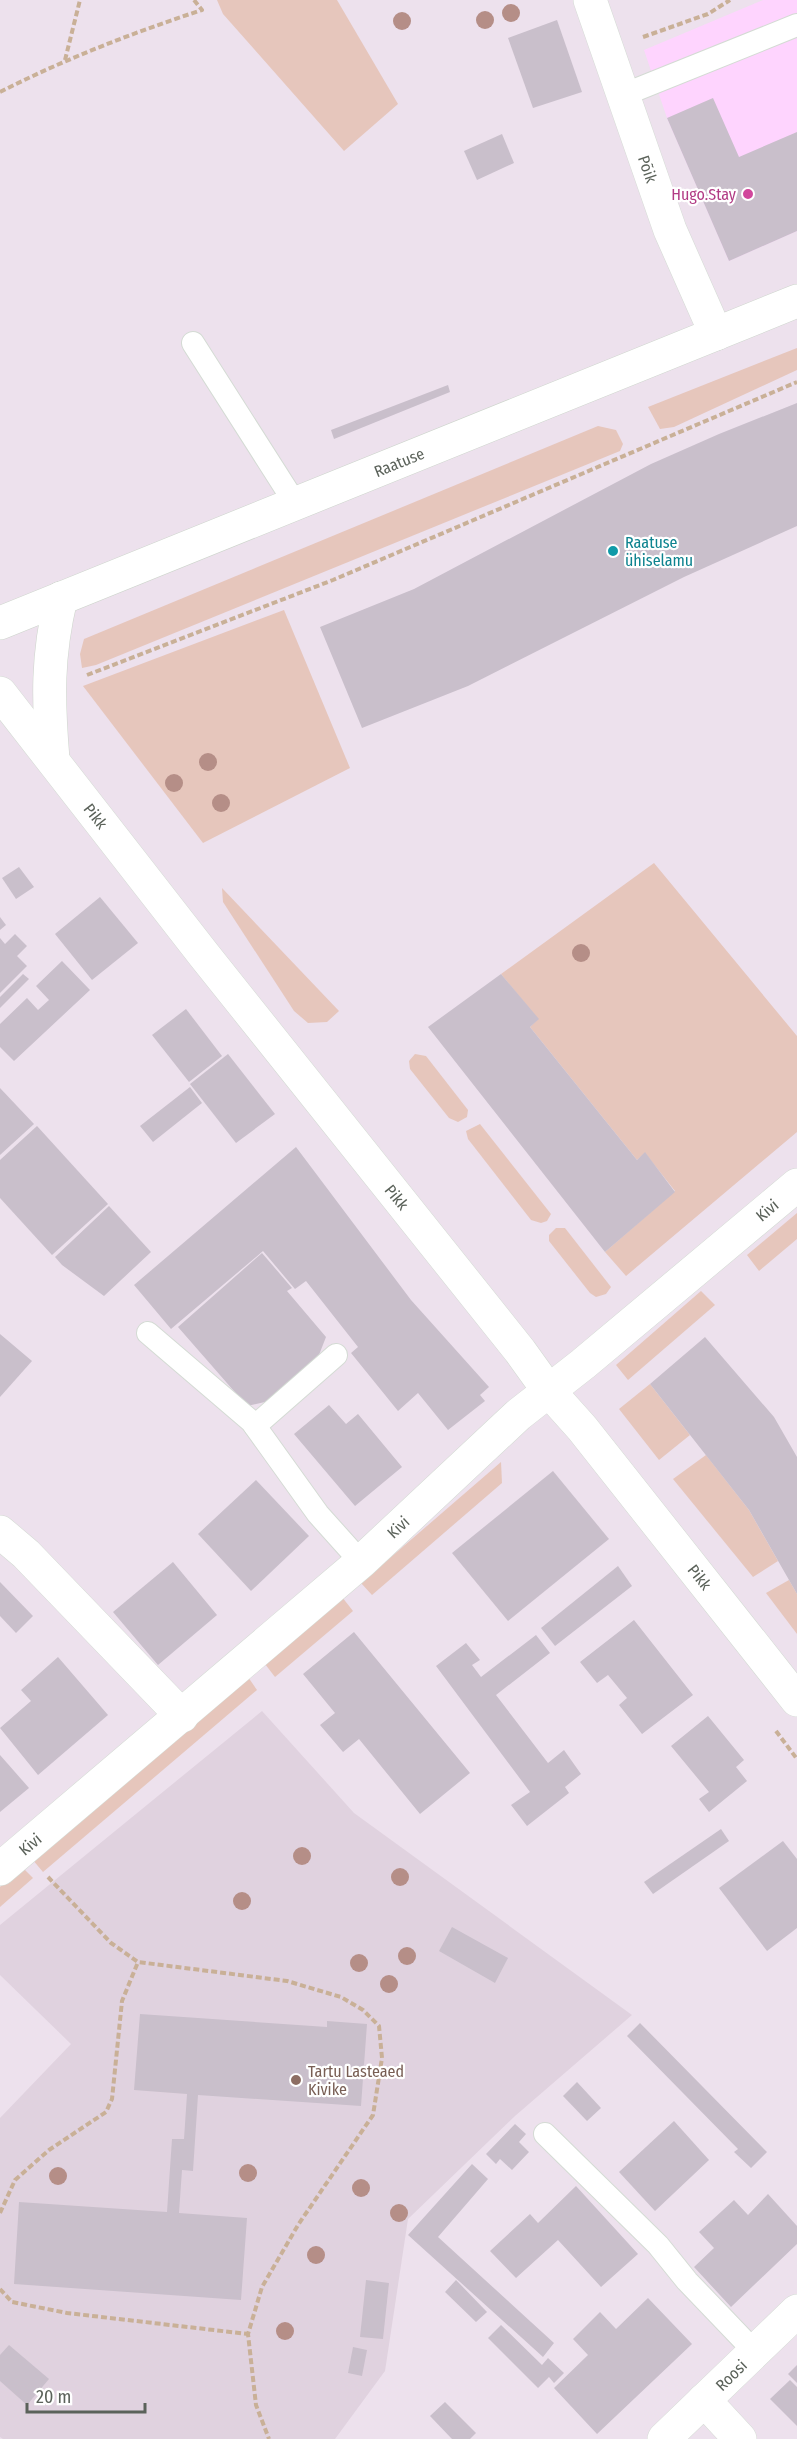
<svg xmlns="http://www.w3.org/2000/svg" width="797" height="2439" font-family="'Fira Sans Condensed',sans-serif">
<style>
.commercial{fill:#fed4fe}
.education{fill:#e0d2df}
.green{fill:#e6c6bc}
.building{fill:#c9bfcb}
.lines{fill:none;stroke-linecap:round;stroke-linejoin:round}
.lane-casing{stroke:#d4dbd4;stroke-width:24}
.street-casing{stroke:#d4dbd4;stroke-width:34}
.secondary-casing{stroke:#cdd5cc;stroke-width:34}
.path{stroke:#c9b097;stroke-width:4;stroke-dasharray:6 3;stroke-linecap:butt}
.lane{stroke:#fff;stroke-width:22}
.street{stroke:#fff;stroke-width:33}
.secondary{stroke:#fff;stroke-width:33}
.tree{fill:#b58e87}
.hotel-dot{fill:#d1479c;stroke:#fff;stroke-width:2}
.culture-dot{fill:#0f9aa8;stroke:#fff;stroke-width:2}
.education-dot{fill:#8d6e63;stroke:#fff;stroke-width:2}
.labels{text-anchor:middle;stroke-width:4.5;stroke-linejoin:round;paint-order:stroke}
.street-label{font-size:16px;fill:#5b625a;stroke:#fff}
.hotel-label{font-size:16px;fill:#b23c85;stroke:#fff;text-anchor:end}
.culture-label{font-size:16px;fill:#0d838f;stroke:#fff;text-anchor:start}
.education-label{font-size:16px;fill:#785e54;stroke:#fff;text-anchor:start}
</style>
<rect width="100%" height="100%" fill="#ede1ed"/>
<path class="commercial" d="M 763,0 L 797,0 L 797,231 L 729,261 L 667,118 L 644,50 Z"/>
<path class="education" d="M 262,1711 L 354,1813 L 632,2015 L 515,2116 L 408,2219 L 385,2371 L 335,2439 L 3,2439 L 0,2437 L 0,2118 L 71,2044 L 0,1975 L 0,1925 Z"/>
<g class="green">
<path d="M 217,0 L 337,0 L 398,104 L 344,151 L 223,14 Z"/>
<path d="M 797,348 L 797,370 L 674,427 L 660,429 L 648,407 Z"/>
<path d="M 598,426 L 616,430 L 623,444 L 620,451 L 96,665 L 82,668 L 80,654 L 84,639 Z"/>
<path d="M 284,610 L 350,768 L 203,843 L 83,686 Z"/>
<path d="M 654,863 L 797,1036 L 797,1132 L 626,1276 L 605,1252 L 675,1191 L 645,1153 L 637,1160 L 530,1027 L 538,1019 L 501,974 Z"/>
<path d="M 222,888 L 339,1011 L 327,1022 L 308,1023 L 294,1011 L 223,902 Z"/>
<path d="M 415,1054 L 426,1056 L 468,1110 L 467,1117 L 458,1122 L 449,1118 L 410,1069 L 409,1061 Z"/>
<path d="M 480,1124 L 551,1214 L 547,1221 L 541,1223 L 531,1220 L 468,1139 L 466,1131 Z"/>
<path d="M 797,1213 L 797,1239 L 759,1271 L 747,1255 Z"/>
<path d="M 556,1228 L 565,1228 L 611,1287 L 606,1294 L 596,1297 L 590,1293 L 549,1241 L 549,1235 Z"/>
<path d="M 701,1291 L 715,1305 L 628,1380 L 616,1365 Z"/>
<path d="M 650,1384 L 690,1435 L 659,1460 L 619,1409 Z"/>
<path d="M 706,1455 L 749,1510 L 778,1561 L 753,1577 L 673,1479 Z"/>
<path d="M 501,1462 L 502,1483 L 372,1595 L 361,1583 Z"/>
<path d="M 789,1580 L 797,1594 L 797,1634 L 766,1593 Z"/>
<path d="M 342,1597 L 353,1611 L 275,1677 L 265,1664 Z"/>
<path d="M 248,1677 L 257,1690 L 43,1872 L 32,1859 Z"/>
<path d="M 22,1867 L 33,1878 L 0,1907 L 0,1887 Z"/>
</g>
<g class="building">
<path d="M 557,20 L 582,92 L 533,108 L 508,38 Z"/>
<path d="M 713,98 L 739,157 L 797,132 L 797,231 L 729,261 L 667,118 Z"/>
<path d="M 502,134 L 514,163 L 477,180 L 464,151 Z"/>
<path d="M 448,385 L 450,392 L 334,439 L 331,430 Z"/>
<path d="M 797,403 L 797,526 L 684,577 L 468,686 L 362,728 L 320,627 L 414,589 L 651,464 L 719,434 Z"/>
<path d="M 19,867 L 34,887 L 16,899 L 2,878 Z"/>
<path d="M 100,897 L 138,943 L 92,980 L 55,934 Z"/>
<path d="M 0,917 L 6,925 L 0,930 Z"/>
<path d="M 15,934 L 27,946 L 17,956 L 27,966 L 0,993 L 0,938 L 5,944 Z"/>
<path d="M 62,961 L 90,990 L 14,1061 L 0,1047 L 0,1024 L 27,998 L 38,1010 L 49,1000 L 36,986 Z"/>
<path d="M 23,974 L 29,979 L 0,1008 L 0,997 Z"/>
<path d="M 501,974 L 539,1019 L 530,1027 L 637,1160 L 645,1152 L 675,1192 L 605,1252 L 428,1027 Z"/>
<path d="M 186,1009 L 222,1056 L 189,1082 L 152,1035 Z"/>
<path d="M 228,1054 L 275,1114 L 236,1143 L 190,1084 Z"/>
<path d="M 190,1087 L 202,1103 L 153,1142 L 140,1126 Z"/>
<path d="M 0,1088 L 34,1124 L 0,1155 Z"/>
<path d="M 37,1126 L 108,1204 L 52,1255 L 0,1198 L 0,1160 Z"/>
<path d="M 296,1147 L 411,1300 L 489,1387 L 480,1395 L 485,1401 L 448,1430 L 418,1393 L 398,1411 L 351,1353 L 358,1347 L 306,1281 L 295,1289 L 263,1251 L 171,1329 L 134,1285 Z"/>
<path d="M 109,1206 L 151,1252 L 104,1296 L 62,1265 L 55,1257 Z"/>
<path d="M 262,1253 L 292,1288 L 287,1291 L 326,1337 L 317,1360 L 269,1401 L 247,1406 L 178,1327 Z"/>
<path d="M 0,1334 L 32,1361 L 0,1397 Z"/>
<path d="M 705,1337 L 774,1417 L 797,1457 L 797,1594 L 749,1510 L 650,1384 Z"/>
<path d="M 329,1405 L 346,1424 L 358,1414 L 402,1467 L 355,1506 L 294,1434 Z"/>
<path d="M 553,1471 L 609,1539 L 508,1621 L 452,1553 Z"/>
<path d="M 256,1480 L 309,1536 L 251,1591 L 198,1534 Z"/>
<path d="M 173,1562 L 217,1615 L 158,1665 L 113,1612 Z"/>
<path d="M 618,1566 L 632,1586 L 555,1646 L 541,1628 Z"/>
<path d="M 0,1582 L 33,1616 L 16,1633 L 0,1616 Z"/>
<path d="M 634,1620 L 693,1695 L 642,1734 L 619,1705 L 627,1698 L 608,1675 L 597,1683 L 580,1662 Z"/>
<path d="M 354,1632 L 470,1773 L 420,1814 L 359,1739 L 343,1752 L 320,1725 L 335,1713 L 303,1674 Z"/>
<path d="M 536,1635 L 550,1653 L 496,1695 L 548,1763 L 564,1750 L 581,1774 L 565,1787 L 569,1793 L 527,1826 L 511,1805 L 530,1792 L 436,1666 L 466,1643 L 480,1660 L 472,1665 L 481,1677 Z"/>
<path d="M 58,1657 L 108,1715 L 38,1775 L 0,1728 L 31,1701 L 21,1690 Z"/>
<path d="M 708,1716 L 744,1760 L 736,1767 L 747,1781 L 709,1812 L 699,1799 L 709,1792 L 671,1746 Z"/>
<path d="M 0,1755 L 29,1788 L 0,1812 Z"/>
<path d="M 721,1829 L 729,1841 L 653,1894 L 644,1882 Z"/>
<path d="M 783,1841 L 797,1859 L 797,1928 L 767,1951 L 719,1888 Z"/>
<path d="M 452,1927 L 508,1958 L 495,1983 L 439,1951 Z"/>
<path d="M 140,2014 L 327,2027 L 327,2021 L 367,2024 L 361,2106 L 198,2095 L 193,2171 L 182,2170 L 179,2213 L 247,2218 L 241,2300 L 14,2284 L 19,2202 L 167,2212 L 172,2139 L 184,2139 L 187,2094 L 134,2090 Z"/>
<path d="M 640,2023 L 767,2152 L 751,2168 L 734,2152 L 738,2149 L 627,2036 Z"/>
<path d="M 577,2082 L 601,2108 L 587,2121 L 563,2096 Z"/>
<path d="M 674,2121 L 709,2160 L 655,2211 L 619,2172 Z"/>
<path d="M 515,2124 L 526,2134 L 519,2142 L 529,2152 L 512,2170 L 500,2159 L 496,2164 L 486,2154 Z"/>
<path d="M 472,2164 L 488,2179 L 438,2237 L 554,2343 L 543,2357 L 408,2235 Z"/>
<path d="M 576,2186 L 638,2254 L 601,2287 L 558,2240 L 516,2278 L 490,2251 L 530,2214 L 538,2223 Z"/>
<path d="M 768,2194 L 797,2226 L 797,2244 L 731,2307 L 694,2267 L 714,2248 L 699,2232 L 734,2200 L 748,2215 Z"/>
<path d="M 366,2280 L 389,2283 L 383,2339 L 360,2337 Z"/>
<path d="M 456,2280 L 487,2312 L 476,2322 L 445,2292 Z"/>
<path d="M 648,2298 L 692,2344 L 597,2434 L 554,2388 L 588,2355 L 573,2339 L 600,2312 L 616,2329 Z"/>
<path d="M 501,2325 L 542,2365 L 548,2358 L 564,2373 L 554,2383 L 549,2377 L 538,2388 L 488,2338 Z"/>
<path d="M 9,2345 L 49,2379 L 27,2405 L 0,2381 L 0,2355 Z"/>
<path d="M 353,2347 L 367,2350 L 362,2376 L 348,2373 Z"/>
<path d="M 797,2365 L 797,2383 L 788,2374 Z"/>
<path d="M 790,2380 L 797,2387 L 797,2426 L 770,2399 Z"/>
<path d="M 445,2402 L 476,2433 L 470,2439 L 452,2439 L 430,2416 Z"/>
</g>
<g class="lines">
<defs>
<g id="lane">
<path d="M 623,95 L 797,25"/>
<path d="M 193,343 L 295,503"/>
<path d="M 148,1333 L 252,1422 L 318,1514 L 361,1562"/>
<path d="M 255,1426 L 336,1355"/>
<path d="M 545,2134 L 658,2245 L 687,2281 L 755,2352"/>
</g>
<g id="street">
<path d="M 590,0 L 670,230 L 716,334"/>
<path d="M 0,693 L 204,955 L 520,1351 L 548,1390 L 582,1428 L 797,1700"/>
<path d="M 0,1532 L 26,1554 L 182,1716"/>
<path d="M 0,1869 L 361,1562 L 518,1415 L 583,1364 L 797,1185"/>
<path d="M 704,2400 L 740,2439"/>
<path d="M 664,2439 L 797,2311"/>
</g>
<g id="secondary">
<path d="M 0,623 L 797,301"/>
<path d="M 53,759 C 48,700 47,656 61,598"/>
</g>
</defs>
<use href="#lane" class="lane-casing"/>
<use href="#street" class="street-casing"/>
<use href="#secondary" class="secondary-casing"/>
<g class="path">
<path d="M 643,37 L 708,14 L 730,0"/>
<path d="M 65,60 L 80,0"/>
<path d="M 0,92 C 65,59 132,33 202,10 L 194,0"/>
<path d="M 87,675 L 333,580 L 797,382"/>
<path d="M 776,1731 L 797,1759"/>
<path d="M 48,1877 L 111,1943 L 138,1962 L 287,1981 L 341,1997 L 363,2010 L 379,2026 L 382,2058 L 373,2115 L 298,2225 L 262,2287 L 248,2334 L 256,2405 L 269,2439"/>
<path d="M 0,2213 L 15,2180 L 49,2150 L 106,2112 L 112,2099 L 122,2001 L 138,1962"/>
<path d="M 0,2289 L 12,2302 L 67,2313 L 248,2334"/>
</g>
<use href="#lane" class="lane"/>
<use href="#street" class="street"/>
<use href="#secondary" class="secondary"/>
</g>
<g class="tree">
<circle cx="511" cy="13" r="9"/>
<circle cx="485" cy="20" r="9"/>
<circle cx="402" cy="21" r="9"/>
<circle cx="208" cy="762" r="9"/>
<circle cx="174" cy="783" r="9"/>
<circle cx="221" cy="803" r="9"/>
<circle cx="581" cy="953" r="9"/>
<circle cx="302" cy="1856" r="9"/>
<circle cx="400" cy="1877" r="9"/>
<circle cx="242" cy="1901" r="9"/>
<circle cx="407" cy="1956" r="9"/>
<circle cx="359" cy="1963" r="9"/>
<circle cx="389" cy="1984" r="9"/>
<circle cx="248" cy="2173" r="9"/>
<circle cx="58" cy="2176" r="9"/>
<circle cx="361" cy="2188" r="9"/>
<circle cx="399" cy="2213" r="9"/>
<circle cx="316" cy="2255" r="9"/>
<circle cx="285" cy="2331" r="9"/>
</g>
<circle class="hotel-dot" cx="748" cy="194" r="6"/>
<circle class="culture-dot" cx="613" cy="551" r="6"/>
<circle class="education-dot" cx="296" cy="2080" r="6"/>
<g class="labels">
<g class="street-label">
<text transform="translate(648 169) rotate(71)" y="6">Põik</text>
<text transform="translate(399 462) rotate(-22)" y="6">Raatuse</text>
<text transform="translate(96 816) rotate(52)" y="6">Pikk</text>
<text transform="translate(397 1197) rotate(51)" y="6">Pikk</text>
<text transform="translate(767 1210) rotate(-40)" y="6">Kivi</text>
<text transform="translate(398 1527) rotate(-43)" y="6">Kivi</text>
<text transform="translate(700 1577) rotate(52)" y="6">Pikk</text>
<text transform="translate(30 1844) rotate(-40)" y="6">Kivi</text>
<text transform="translate(731 2375) rotate(-44)" y="6">Roosi</text>
</g>
<g class="hotel-label">
<text x="736" y="200">Hugo.Stay</text>
</g>
<g class="culture-label">
<text x="625" y="548">Raatuse<tspan x="625" dy="18">ühiselamu</tspan></text>
</g>
<g class="education-label">
<text x="308" y="2077">Tartu Lasteaed<tspan x="308" dy="18">Kivike</tspan></text>
</g>
</g>
<path d="M27 2403v9h118v-9" fill="none" stroke="#5b625a" stroke-width="3"/>
<text x="36" y="2403" font-size="18" fill="#5b625a" stroke="#ffffff" stroke-width="4.5" paint-order="stroke">20 m</text>
</svg>
